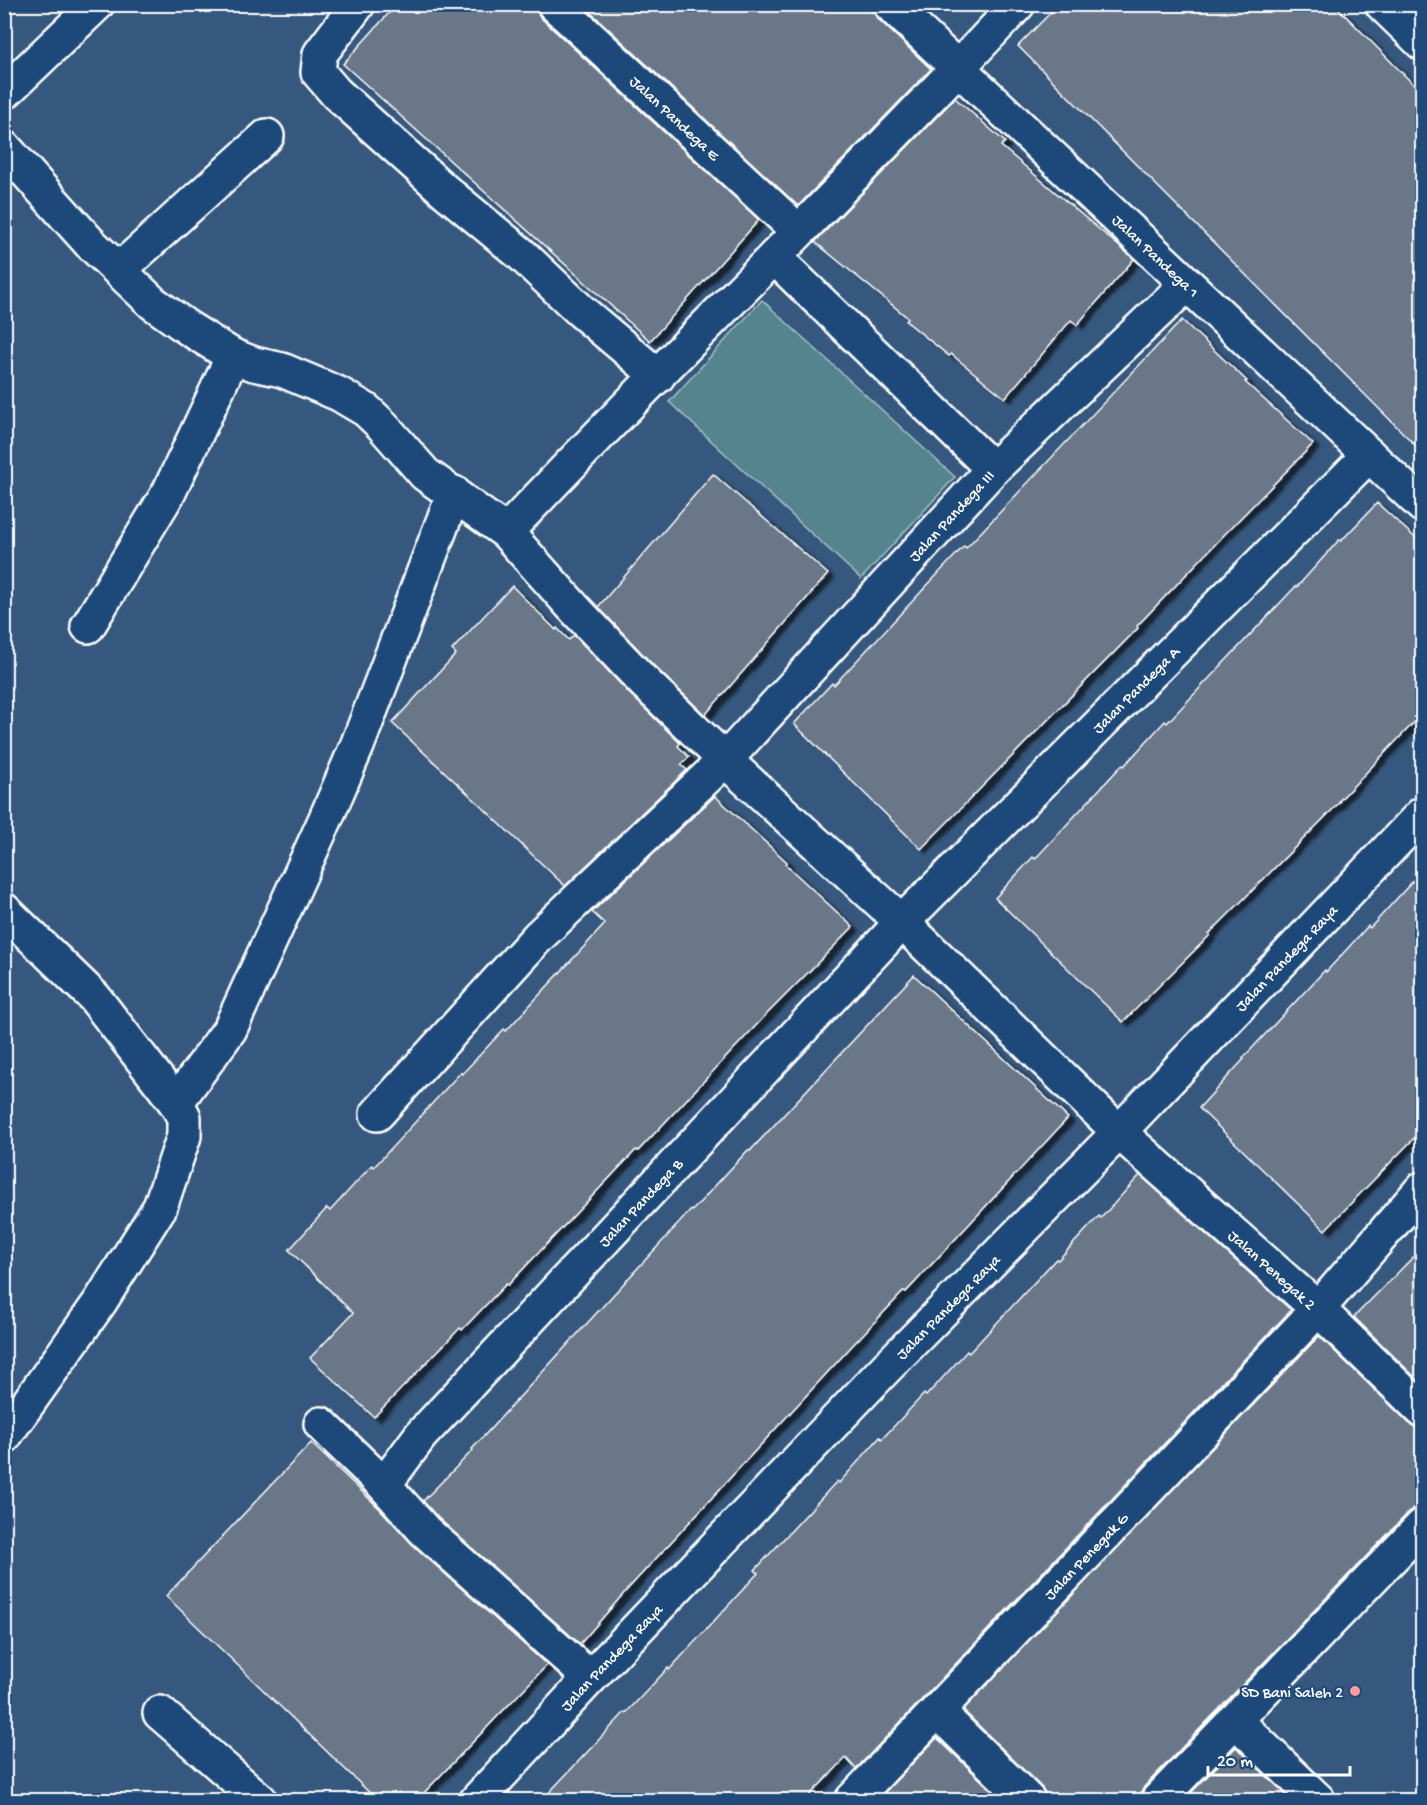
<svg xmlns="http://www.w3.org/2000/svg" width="1427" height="1805" font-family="'Gochi Hand',sans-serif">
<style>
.green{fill:#54848e;stroke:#aac2c6;stroke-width:1.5}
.building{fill:#6a7789;stroke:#fff;stroke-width:1.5;filter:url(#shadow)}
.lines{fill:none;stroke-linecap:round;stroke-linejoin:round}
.minor-casing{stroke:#fff;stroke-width:38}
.tertiary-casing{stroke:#fff;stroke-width:38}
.minor{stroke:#1f4a7a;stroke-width:33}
.tertiary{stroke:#1f4a7a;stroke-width:33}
.poi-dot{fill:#ff9aa2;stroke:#1f4a7a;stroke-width:2}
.labels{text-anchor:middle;stroke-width:4.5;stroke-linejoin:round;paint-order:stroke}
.street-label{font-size:16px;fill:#fff;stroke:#1f4a7a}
.poi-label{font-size:16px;fill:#fff;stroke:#1f4a7a;text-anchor:end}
</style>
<defs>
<filter id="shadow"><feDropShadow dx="6" dy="4" stdDeviation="1.5" flood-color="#0009"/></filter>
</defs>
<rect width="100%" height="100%" fill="#36587e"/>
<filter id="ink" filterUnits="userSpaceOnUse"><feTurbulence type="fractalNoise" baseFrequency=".0167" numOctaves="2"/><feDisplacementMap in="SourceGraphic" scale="12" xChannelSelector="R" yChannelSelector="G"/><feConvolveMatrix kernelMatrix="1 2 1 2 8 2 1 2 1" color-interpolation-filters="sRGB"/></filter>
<g filter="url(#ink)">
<path class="green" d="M 762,300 L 955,477 L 861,579 L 669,402 Z"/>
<g class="building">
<path d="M 397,4 L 536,4 L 536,10 L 541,18 L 759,220 L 650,341 L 343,64 Z"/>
<path d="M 582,4 L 872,4 L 872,10 L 877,18 L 931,69 L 798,206 Z"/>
<path d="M 1059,4 L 1334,4 L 1422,93 L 1422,452 L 1018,46 Z"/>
<path d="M 955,98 L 1005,142 L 1001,146 L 1134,259 L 1077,325 L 1071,320 L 1005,398 L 951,354 L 949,356 L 906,321 L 908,318 L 815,242 Z"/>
<path d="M 1182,320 L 1247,381 L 1245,382 L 1313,444 L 1224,535 L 1137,626 L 1138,628 L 921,849 L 794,724 L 832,683 L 834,685 L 964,546 L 966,548 Z"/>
<path d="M 713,474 L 828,574 L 705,715 L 655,667 L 598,607 Z"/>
<path d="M 1377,503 L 1422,544 L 1422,714 L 1339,801 L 1340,802 L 1209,934 L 1210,935 L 1123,1022 L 995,898 L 1033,857 L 1035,859 L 1122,765 L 1124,766 L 1165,721 L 1167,723 L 1296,586 L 1297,587 L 1339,540 L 1341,541 Z"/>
<path d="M 512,586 L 556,630 L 557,628 L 569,640 L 574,635 L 629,693 L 680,743 L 678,746 L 689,757 L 681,765 L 687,770 L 565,886 L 478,803 L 392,723 L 456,654 L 452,650 Z"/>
<path d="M 715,796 L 787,862 L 785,864 L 853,927 L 764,1017 L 638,1151 L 636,1150 L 508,1285 L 506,1284 L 462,1330 L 460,1328 L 374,1417 L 310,1358 L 353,1313 L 289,1250 L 327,1208 L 330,1211 L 372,1165 L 374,1167 L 461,1072 L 462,1074 L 504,1029 L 506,1031 L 605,924 L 592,912 Z"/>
<path d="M 1422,871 L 1422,1130 L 1325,1230 L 1199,1108 L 1244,1059 L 1243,1058 L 1325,970 L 1326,972 L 1368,926 L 1370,928 Z"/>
<path d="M 914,975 L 1068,1118 L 906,1292 L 904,1291 L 850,1348 L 625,1592 L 580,1644 L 438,1518 L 423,1501 L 473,1450 L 472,1449 L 691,1210 L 692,1211 L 748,1150 L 750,1151 Z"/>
<path d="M 1140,1175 L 1291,1310 L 856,1769 L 846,1758 L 805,1800 L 542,1800 L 625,1712 L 626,1713 L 668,1668 L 669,1670 L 758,1573 L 755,1570 L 837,1481 L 839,1483 L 880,1437 L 882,1439 L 924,1394 L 926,1396 L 967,1351 L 969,1353 L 1056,1259 L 1058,1260 L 1099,1216 L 1101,1218 Z"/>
<path d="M 1422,1248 L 1422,1384 L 1354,1317 Z"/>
<path d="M 1319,1336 L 1409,1423 L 1417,1428 L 1422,1428 L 1422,1501 L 1408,1513 L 1144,1787 L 1140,1795 L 1140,1800 L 1046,1800 L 1046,1794 L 1041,1787 L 963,1710 Z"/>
<path d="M 311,1443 L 380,1509 L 413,1545 L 547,1665 L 417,1800 L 377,1800 L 166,1596 Z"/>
<path d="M 937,1738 L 1002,1800 L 887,1800 L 882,1795 Z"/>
<path d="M 1236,1747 L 1292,1800 L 1184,1800 Z"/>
</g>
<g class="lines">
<defs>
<g id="minor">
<path d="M 358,4 L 320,54 L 318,72 L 336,93 L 445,191 L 521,254 L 581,311 L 658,376"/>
<path id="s1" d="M 554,4 L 798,231"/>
<path id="s2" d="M 890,4 L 1422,505"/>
<path d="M 4,93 L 97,4"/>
<path id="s3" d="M 4,147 L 90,243 L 153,303 L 188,328 L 233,356 L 254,364 L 282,370 L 339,394 L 366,410 L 382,425 L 425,474 L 506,532 L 573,607 L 642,680 L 725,760 L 902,922 L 1119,1132 L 1318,1309 L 1422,1410"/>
<path d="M 774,257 L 993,469"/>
<path d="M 119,270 L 267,136"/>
<path d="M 506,532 C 674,354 851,184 1018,4"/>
<path d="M 88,626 L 169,492 L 233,356"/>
<path d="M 4,910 L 94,997 L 176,1103 L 184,1117 L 184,1136 L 160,1207 L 100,1302 L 4,1437"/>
<path d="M 176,1103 L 230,1029 L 326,818 L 357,746 L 454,493"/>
<path id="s4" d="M 377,1114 L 538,937 L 725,760 L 993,469 L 1187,284"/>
<path d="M 321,1424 L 384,1485 L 425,1531 L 590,1678"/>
<path id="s5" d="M 384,1485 L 421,1435 L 902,922 L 1369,455"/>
<path d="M 937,1711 L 1028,1800"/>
<path d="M 160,1713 L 260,1800"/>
<path d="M 1235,1720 L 1318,1800"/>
<path id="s6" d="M 477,1800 L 590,1678 L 886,1368 L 1119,1132 L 1422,814"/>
<path id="s7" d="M 852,1800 L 1118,1521 L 1318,1309 L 1422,1189"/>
<path d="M 1158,1800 L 1422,1526"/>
</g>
<path id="tertiary" d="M 1382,4 L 1422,43"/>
</defs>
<use href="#minor" class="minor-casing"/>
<use href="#tertiary" class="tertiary-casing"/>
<use href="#minor" class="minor"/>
<use href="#tertiary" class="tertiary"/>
</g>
</g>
<circle class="poi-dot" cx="1355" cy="1691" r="6"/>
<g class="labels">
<g class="street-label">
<text dy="6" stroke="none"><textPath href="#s1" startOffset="166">Jalan Pandega E</textPath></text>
<text dy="6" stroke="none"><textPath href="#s2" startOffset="366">Jalan Pandega 1</textPath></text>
<text dy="6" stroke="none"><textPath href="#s4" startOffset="830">Jalan Pandega III</textPath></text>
<text dy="6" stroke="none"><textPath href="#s5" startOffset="1095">Jalan Pandega A</textPath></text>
<text dy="6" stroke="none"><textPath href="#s6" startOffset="1168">Jalan Pandega Raya</textPath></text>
<text dy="6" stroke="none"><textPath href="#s5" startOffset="382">Jalan Pandega B</textPath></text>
<text dy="6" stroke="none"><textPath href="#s3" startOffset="1707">Jalan Penegak 2</textPath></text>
<text dy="6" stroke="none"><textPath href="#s6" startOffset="682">Jalan Pandega Raya</textPath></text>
<text dy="6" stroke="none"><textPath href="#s7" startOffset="338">Jalan Penegak G</textPath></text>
<text dy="6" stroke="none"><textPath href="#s6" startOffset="196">Jalan Pandega Raya</textPath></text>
</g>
<g class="poi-label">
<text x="1343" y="1697">SD Bani Saleh 2</text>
</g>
</g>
<rect width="1427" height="1805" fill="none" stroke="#1f4a7a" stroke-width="24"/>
<rect x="12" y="12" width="1403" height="1781" fill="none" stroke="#fff" stroke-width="2" filter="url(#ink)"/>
<path d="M1208 1766v9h142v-9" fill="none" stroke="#ffffff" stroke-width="3"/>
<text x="1217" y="1766" font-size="18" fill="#ffffff" stroke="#1f4a7a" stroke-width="4.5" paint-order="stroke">20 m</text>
</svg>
